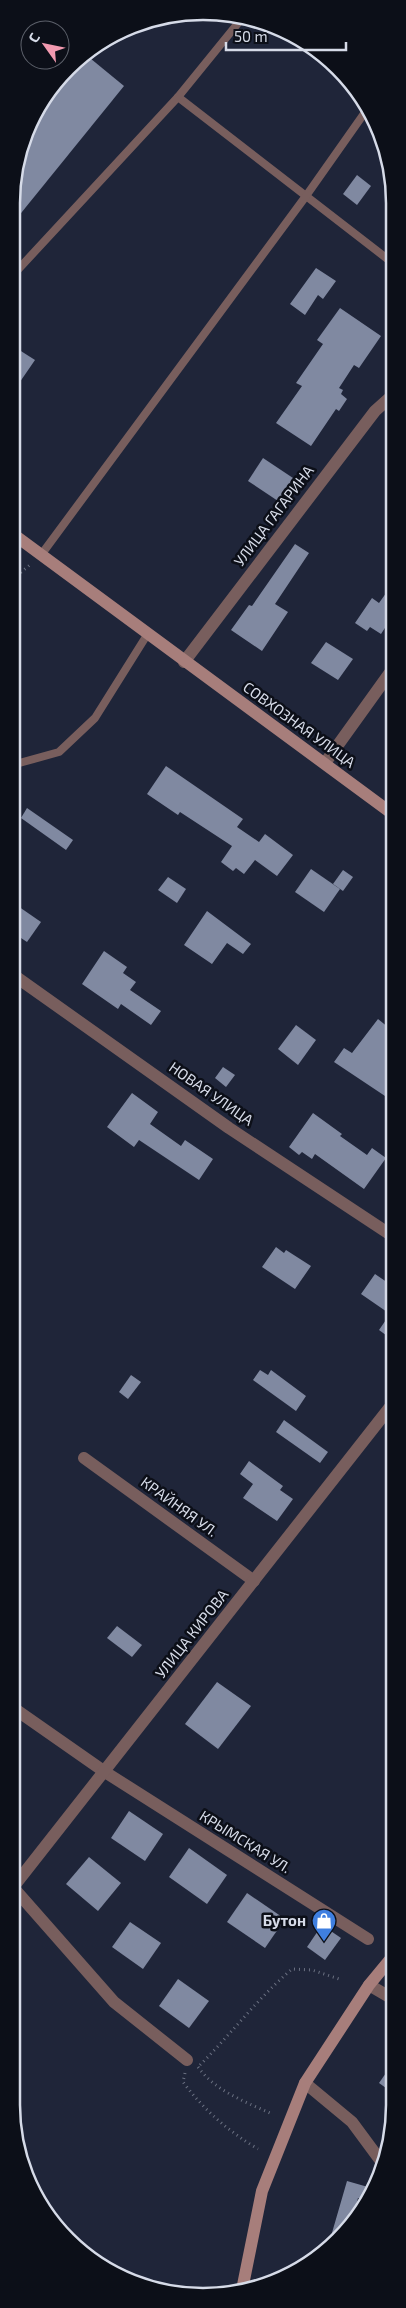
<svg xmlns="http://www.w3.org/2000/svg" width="406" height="2308" font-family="'Exo 2',sans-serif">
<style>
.building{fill:#8089a1}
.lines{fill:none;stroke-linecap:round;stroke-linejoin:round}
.path{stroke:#6b7182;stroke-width:3;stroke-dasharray:1 4;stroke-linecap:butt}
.lane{stroke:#785e5d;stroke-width:8}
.street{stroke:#785e5d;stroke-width:12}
.secondary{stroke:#a77e7b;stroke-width:12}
.labels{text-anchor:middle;stroke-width:5;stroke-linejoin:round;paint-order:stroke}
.street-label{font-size:15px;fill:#d6dbe8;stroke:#0c0f18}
.poi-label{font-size:15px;font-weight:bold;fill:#d6dbe8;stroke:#0c0f18;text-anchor:end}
.rim{fill:none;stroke:#d6dbe8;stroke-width:2.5}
</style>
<rect width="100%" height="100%" fill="#1f2539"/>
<g class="building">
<path d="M 85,54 L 124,86 L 13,223 L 13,178 L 34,116 Z"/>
<path d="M 357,175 L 371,186 L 357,205 L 343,194 Z"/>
<path d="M 316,268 L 336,281 L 323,299 L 318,295 L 305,315 L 290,304 Z"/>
<path d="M 340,308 L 381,336 L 359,368 L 354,365 L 339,388 L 343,390 L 341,394 L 347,399 L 339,411 L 336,409 L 311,446 L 276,423 L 302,386 L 296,383 L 323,344 L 317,340 Z"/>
<path d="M 13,346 L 35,360 L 13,392 Z"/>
<path d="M 263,458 L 293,478 L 278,501 L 248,481 Z"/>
<path d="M 295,544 L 309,553 L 275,604 L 288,612 L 262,651 L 231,630 L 249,605 L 252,606 Z"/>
<path d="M 394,582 L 394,614 L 381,634 L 370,627 L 367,631 L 355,623 L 372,598 L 379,603 Z"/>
<path d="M 326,642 L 353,659 L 338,680 L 311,663 Z"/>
<path d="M 166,766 L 243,819 L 237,827 L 259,842 L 265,834 L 293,855 L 277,876 L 255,860 L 244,874 L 236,868 L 233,871 L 221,862 L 232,846 L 180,812 L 178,815 L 147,794 Z"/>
<path d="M 27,808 L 73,840 L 66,850 L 21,818 Z"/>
<path d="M 311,869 L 340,889 L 324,912 L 295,892 Z"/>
<path d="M 343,870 L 353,877 L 343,891 L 333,884 Z"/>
<path d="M 168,877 L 186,889 L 177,903 L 158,890 Z"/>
<path d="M 12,902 L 41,922 L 27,942 L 12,932 Z"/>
<path d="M 207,911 L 251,944 L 243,954 L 227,943 L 212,964 L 184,945 Z"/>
<path d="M 104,951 L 127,967 L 123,973 L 136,982 L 130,990 L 161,1011 L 151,1025 L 121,1004 L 118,1009 L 82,984 Z"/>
<path d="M 378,1019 L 394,1032 L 394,1089 L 388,1098 L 334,1062 L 344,1048 L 352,1053 Z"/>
<path d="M 296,1025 L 316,1040 L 298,1065 L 278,1049 Z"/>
<path d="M 223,1067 L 235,1075 L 226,1087 L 215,1078 Z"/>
<path d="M 132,1093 L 158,1112 L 150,1124 L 181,1146 L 185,1140 L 213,1159 L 199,1180 L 139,1140 L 134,1147 L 107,1127 Z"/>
<path d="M 313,1113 L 342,1134 L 340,1136 L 367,1155 L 372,1148 L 386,1158 L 364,1189 L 315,1154 L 312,1159 L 302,1152 L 299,1155 L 289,1147 Z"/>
<path d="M 276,1247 L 284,1253 L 286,1250 L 311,1266 L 295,1289 L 262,1267 Z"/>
<path d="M 375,1274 L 394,1287 L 394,1341 L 379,1330 L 390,1314 L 361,1294 Z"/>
<path d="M 260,1370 L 268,1375 L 271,1370 L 306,1396 L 296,1411 L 253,1380 Z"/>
<path d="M 131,1375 L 141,1382 L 128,1399 L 119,1392 Z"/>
<path d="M 284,1420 L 328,1452 L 320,1463 L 276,1432 Z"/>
<path d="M 249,1461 L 283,1486 L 280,1490 L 293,1499 L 277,1521 L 243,1498 L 253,1484 L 240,1474 Z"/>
<path d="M 117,1626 L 142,1645 L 132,1657 L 107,1638 Z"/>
<path d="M 217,1682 L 251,1706 L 218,1749 L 185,1724 Z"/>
<path d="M 129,1811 L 163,1834 L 145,1861 L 111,1838 Z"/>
<path d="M 189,1848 L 227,1875 L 207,1904 L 169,1877 Z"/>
<path d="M 89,1857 L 121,1883 L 98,1911 L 66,1884 Z"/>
<path d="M 247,1893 L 285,1919 L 265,1948 L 227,1922 Z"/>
<path d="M 130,1922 L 161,1943 L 143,1969 L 112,1947 Z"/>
<path d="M 322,1925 L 341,1938 L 325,1960 L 307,1947 Z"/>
<path d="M 178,1979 L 209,2001 L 189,2028 L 159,2006 Z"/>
<path d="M 393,2063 L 393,2093 L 379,2083 Z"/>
<path d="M 347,2181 L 375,2189 L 367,2200 L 358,2198 L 352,2219 L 327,2250 Z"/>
</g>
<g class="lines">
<g class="path">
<path d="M 13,579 L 31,564"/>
<path d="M 200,2065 C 231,2034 258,1998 292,1969 L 312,1970 L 339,1979"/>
<path d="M 198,2067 C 215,2091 246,2102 272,2114"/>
<path d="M 185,2073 L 183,2082 C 204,2110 228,2131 258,2149"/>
</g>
<g class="lane">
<path d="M 178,97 L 394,264"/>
<path d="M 13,275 L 178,97 L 243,17"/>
<path d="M 41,555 L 306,196 L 368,108"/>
<path d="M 12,765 L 59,752 L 95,718 L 147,635"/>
</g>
<g class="street">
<path d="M 184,662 L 375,411 L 394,394"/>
<path d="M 325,763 L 394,667"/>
<path d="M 12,974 L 229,1128 L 394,1237"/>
<path d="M 84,1458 L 254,1581"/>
<path d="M 12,1707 L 105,1772 L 368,1939"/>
<path d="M 11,1885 L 114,2002 L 187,2060"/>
<path d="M 14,1886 L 394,1402"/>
<path d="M 369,1985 L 393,1999"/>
<path d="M 305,2083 L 352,2122 L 383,2164"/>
</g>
<g class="secondary">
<path d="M 13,534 L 394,815"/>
<path d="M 242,2290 L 262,2191 L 305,2083 L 369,1985 L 393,1956"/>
</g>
</g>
<defs>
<symbol id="shop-pin" viewBox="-11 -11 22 30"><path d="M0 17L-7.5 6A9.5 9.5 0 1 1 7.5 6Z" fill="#3f7fe0" stroke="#0c0f18"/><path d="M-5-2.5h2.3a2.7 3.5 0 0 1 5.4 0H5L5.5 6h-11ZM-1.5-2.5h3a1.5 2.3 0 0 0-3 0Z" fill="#fff"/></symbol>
</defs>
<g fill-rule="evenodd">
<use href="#shop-pin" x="310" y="1907" width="28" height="38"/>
</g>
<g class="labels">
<g class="street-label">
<text transform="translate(274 516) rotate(-53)" y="5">УЛИЦА ГАГАРИНА</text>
<text transform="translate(299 725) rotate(36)" y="5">СОВХОЗНАЯ УЛИЦА</text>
<text transform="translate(211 1094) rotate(35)" y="5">НОВАЯ УЛИЦА</text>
<text transform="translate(179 1507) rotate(36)" y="5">КРАЙНЯЯ УЛ.</text>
<text transform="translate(192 1634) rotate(-52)" y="5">УЛИЦА КИРОВА</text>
<text transform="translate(245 1842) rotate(32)" y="5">КРЫМСКАЯ УЛ.</text>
</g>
<g class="poi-label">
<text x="306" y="1926">Бутон</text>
</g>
</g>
<path d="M0 0H406V2308H0ZM203 20H203A183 183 0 0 1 386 203V2105A183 183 0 0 1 203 2288H203A183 183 0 0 1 20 2105V203A183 183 0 0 1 203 20Z" fill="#0c0f18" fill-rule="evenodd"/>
<path class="rim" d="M203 20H203A183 183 0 0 1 386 203V2105A183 183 0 0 1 203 2288H203A183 183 0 0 1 20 2105V203A183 183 0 0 1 203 20Z"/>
<g transform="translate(45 45) rotate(303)"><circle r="24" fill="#0c0f18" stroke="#5d616b"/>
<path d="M0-4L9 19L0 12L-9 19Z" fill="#f29ab0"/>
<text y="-8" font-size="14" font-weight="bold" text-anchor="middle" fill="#d6dbe8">С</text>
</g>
<path d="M226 42v8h120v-8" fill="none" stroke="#d6dbe8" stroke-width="2.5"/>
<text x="234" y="42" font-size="15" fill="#d6dbe8" stroke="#0c0f18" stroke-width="4" paint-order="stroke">50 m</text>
</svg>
